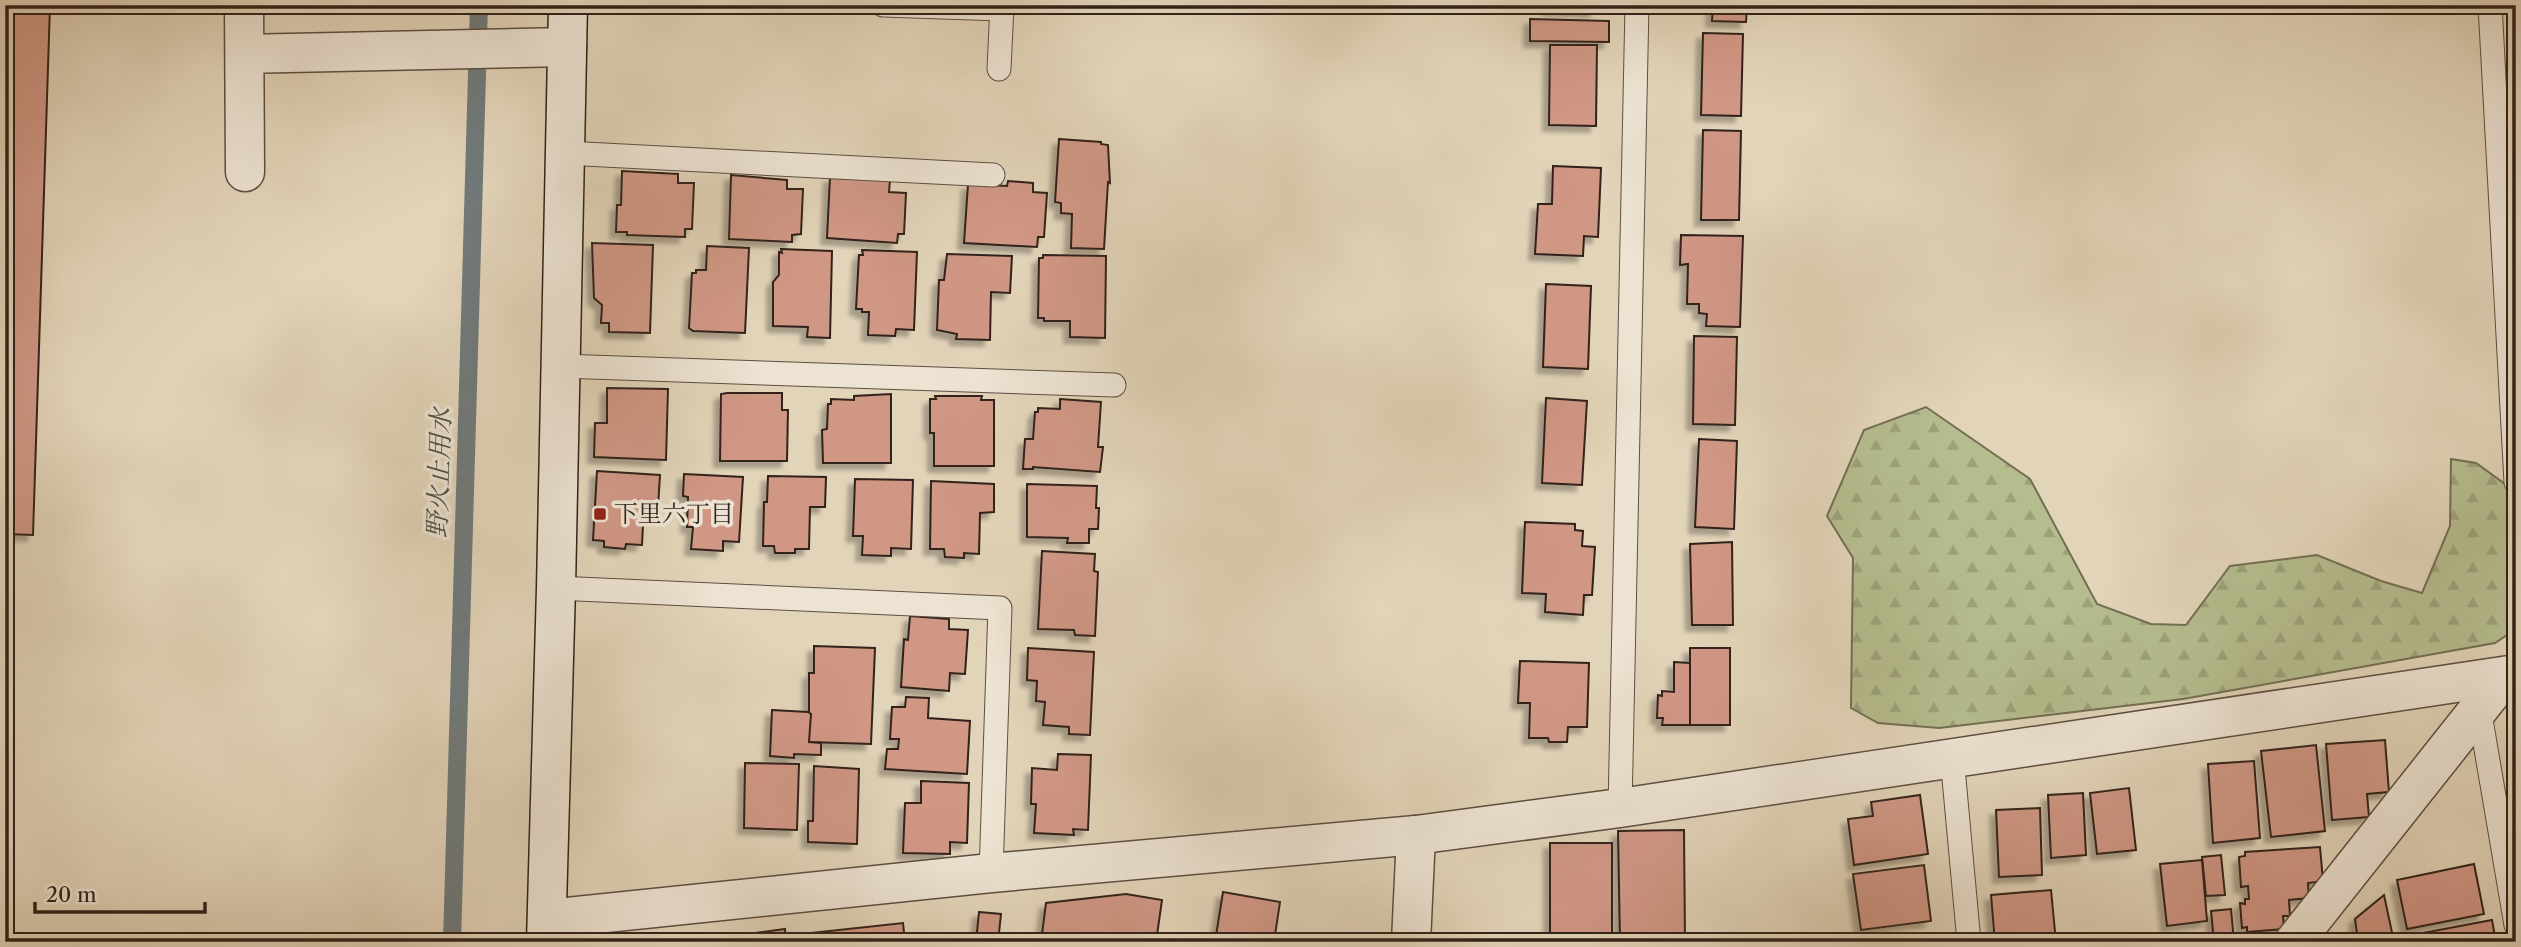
<svg xmlns="http://www.w3.org/2000/svg" width="2521" height="947" font-family="'Libre Caslon Text','Noto Serif JP',serif">
<style>
.forest{fill:url(#forest-firs);stroke:#736f54;stroke-width:2}
.lines{fill:none;stroke-linecap:round;stroke-linejoin:round}
.stream{stroke:#707a7b;stroke-width:18}
.building{fill:#d09785;stroke:#31221a;stroke-width:2;filter:url(#shadow)}
.lane-casing{stroke:#5d4e42;stroke-width:25}
.street-casing{stroke:#5d4e42;stroke-width:41}
.secondary-casing{stroke:#31221a;stroke-width:41}
.lane{stroke:#ece3d2;stroke-width:23}
.street{stroke:#ece3d2;stroke-width:38}
.secondary{stroke:#ece3d2;stroke-width:38}
.poi-dot{fill:#8f2418;stroke:#ece3d2;stroke-width:2.5}
.labels{text-anchor:middle;stroke-width:7;stroke-linejoin:round;paint-order:stroke}
.poi-label{font-size:24px;fill:#31221a;stroke:#ece3d2;text-anchor:start}
.water-label{font-size:26px;font-style:italic;fill:#504e4a;stroke:#ece3d2}
</style>
<defs>
<pattern id="forest-firs" width="22" height="20" patternUnits="userSpaceOnUse" patternTransform="scale(1.75)"><rect width="22" height="20" fill="#b5bc8e"/><path d="M5 1l3.5 6h-7zM16 11l3.5 6h-7z" fill="#9ca17a"/></pattern>
<filter id="shadow"><feDropShadow dx="-6" dy="6" stdDeviation="2" flood-color="#0004"/></filter>
</defs>
<rect width="100%" height="100%" fill="#e2d4b9"/>
<filter id="stains"><feTurbulence type="fractalNoise" baseFrequency=".00286" numOctaves="4"/><feColorMatrix values="0 0 0 0 .2 0 0 0 0 .09 0 0 0 0 .02 0 0 0 .5 -.17"/></filter>
<radialGradient id="worn" r=".72"><stop offset=".6" stop-color="#630" stop-opacity="0"/><stop offset="1" stop-color="#630" stop-opacity=".3"/></radialGradient>
<path class="forest" d="M 1926,407 L 2030,479 L 2097,604 L 2151,624 L 2186,625 L 2230,566 L 2317,555 L 2381,581 L 2422,593 L 2450,526 L 2451,459 L 2476,463 L 2516,492 L 2516,629 L 2495,643 L 2183,699 L 1939,728 L 1878,723 L 1851,708 L 1853,558 L 1827,516 L 1864,430 Z"/>
<g class="lines">
<path class="stream" d="M 452,942 L 479,5"/>
</g>
<g class="building">
<path d="M 5,5 L 50,5 L 33,535 L 5,534 Z"/>
<path d="M 1549,5 L 1596,5 L 1595,11 L 1549,9 Z"/>
<path d="M 1713,5 L 1747,5 L 1746,22 L 1712,21 Z"/>
<path d="M 1530,19 L 1609,21 L 1609,42 L 1530,41 Z"/>
<path d="M 1703,33 L 1743,34 L 1741,116 L 1701,115 Z"/>
<path d="M 1550,45 L 1597,45 L 1596,126 L 1549,125 Z"/>
<path d="M 1703,130 L 1741,131 L 1739,220 L 1701,220 Z"/>
<path d="M 1059,139 L 1101,142 L 1101,144 L 1108,145 L 1110,183 L 1108,182 L 1104,249 L 1071,248 L 1072,214 L 1061,213 L 1061,203 L 1055,202 Z"/>
<path d="M 1553,166 L 1601,168 L 1598,237 L 1584,236 L 1583,256 L 1535,254 L 1538,204 L 1552,204 Z"/>
<path d="M 622,171 L 678,174 L 678,183 L 694,183 L 692,229 L 685,229 L 685,237 L 627,235 L 627,232 L 616,232 L 617,205 L 621,205 Z"/>
<path d="M 731,175 L 787,180 L 787,189 L 803,189 L 801,234 L 792,235 L 792,242 L 729,239 Z"/>
<path d="M 830,177 L 890,180 L 889,192 L 906,193 L 904,234 L 898,234 L 897,243 L 827,238 Z"/>
<path d="M 1008,181 L 1033,183 L 1033,192 L 1047,193 L 1044,237 L 1038,237 L 1037,247 L 964,243 L 968,184 L 1007,186 Z"/>
<path d="M 1681,235 L 1743,236 L 1740,327 L 1706,326 L 1707,314 L 1699,313 L 1699,304 L 1687,304 L 1688,264 L 1680,265 Z"/>
<path d="M 592,243 L 653,245 L 650,333 L 609,332 L 609,323 L 601,323 L 602,305 L 594,298 Z"/>
<path d="M 707,246 L 749,248 L 745,333 L 693,331 L 689,328 L 692,273 L 696,273 L 696,270 L 706,270 Z"/>
<path d="M 781,249 L 832,251 L 830,338 L 807,337 L 808,327 L 773,326 L 773,282 L 779,275 L 779,252 L 782,253 Z"/>
<path d="M 862,250 L 917,252 L 914,330 L 896,329 L 895,336 L 868,335 L 869,312 L 862,312 L 862,309 L 856,309 L 859,255 L 863,255 Z"/>
<path d="M 947,254 L 1012,256 L 1010,293 L 991,292 L 990,340 L 956,339 L 957,334 L 937,330 L 939,280 L 944,280 Z"/>
<path d="M 1043,255 L 1106,256 L 1105,338 L 1070,337 L 1070,321 L 1044,321 L 1044,318 L 1038,318 L 1039,258 L 1043,258 Z"/>
<path d="M 1546,284 L 1591,286 L 1588,369 L 1543,367 Z"/>
<path d="M 1694,336 L 1737,337 L 1735,425 L 1693,424 Z"/>
<path d="M 607,388 L 668,389 L 666,460 L 594,457 L 595,423 L 607,423 Z"/>
<path d="M 727,393 L 782,393 L 782,410 L 788,410 L 787,461 L 720,461 L 721,394 Z"/>
<path d="M 891,394 L 891,463 L 823,463 L 822,430 L 827,429 L 828,404 L 831,404 L 831,399 L 854,400 L 854,396 Z"/>
<path d="M 935,396 L 982,396 L 981,400 L 994,400 L 994,466 L 934,466 L 934,433 L 930,433 L 930,399 L 936,399 Z"/>
<path d="M 1546,398 L 1587,401 L 1582,485 L 1542,483 Z"/>
<path d="M 1060,399 L 1101,402 L 1098,447 L 1103,447 L 1100,472 L 1033,467 L 1033,469 L 1023,469 L 1025,439 L 1033,439 L 1035,412 L 1038,412 L 1038,408 L 1060,409 Z"/>
<path d="M 1699,439 L 1737,441 L 1734,529 L 1695,527 Z"/>
<path d="M 597,471 L 660,475 L 658,507 L 644,506 L 642,545 L 626,544 L 625,549 L 604,547 L 604,541 L 593,540 Z"/>
<path d="M 684,474 L 743,477 L 739,542 L 723,541 L 723,551 L 691,549 L 693,527 L 687,527 L 688,497 L 683,496 Z"/>
<path d="M 768,476 L 826,477 L 825,507 L 810,507 L 809,549 L 795,549 L 795,553 L 775,553 L 774,546 L 763,546 L 764,502 L 767,502 Z"/>
<path d="M 855,479 L 913,480 L 911,549 L 891,548 L 891,556 L 862,555 L 863,536 L 853,536 Z"/>
<path d="M 931,481 L 994,484 L 994,512 L 980,513 L 979,554 L 964,553 L 964,558 L 945,557 L 944,549 L 930,549 Z"/>
<path d="M 1027,484 L 1097,486 L 1096,508 L 1099,508 L 1098,529 L 1089,529 L 1089,543 L 1067,543 L 1068,538 L 1027,537 Z"/>
<path d="M 1525,522 L 1575,524 L 1575,530 L 1583,531 L 1582,546 L 1595,547 L 1592,595 L 1584,595 L 1583,615 L 1545,612 L 1546,594 L 1522,593 Z"/>
<path d="M 1732,542 L 1733,625 L 1692,625 L 1690,544 Z"/>
<path d="M 1042,551 L 1095,554 L 1094,571 L 1098,572 L 1095,636 L 1075,635 L 1074,630 L 1038,629 Z"/>
<path d="M 910,616 L 949,619 L 949,629 L 968,630 L 965,674 L 950,673 L 949,691 L 901,687 L 904,639 L 908,640 Z"/>
<path d="M 814,646 L 875,648 L 871,744 L 809,742 L 809,673 L 814,673 Z"/>
<path d="M 1028,648 L 1094,652 L 1090,735 L 1069,734 L 1069,727 L 1043,725 L 1045,702 L 1036,701 L 1037,681 L 1027,680 Z"/>
<rect x="1690" y="648" width="40" height="77"/>
<path d="M 1520,661 L 1589,663 L 1587,727 L 1568,727 L 1567,742 L 1549,742 L 1548,738 L 1529,738 L 1530,703 L 1518,703 Z"/>
<path d="M 1674,662 L 1690,663 L 1690,725 L 1662,725 L 1663,718 L 1657,718 L 1658,695 L 1662,696 L 1662,691 L 1674,692 Z"/>
<path d="M 906,697 L 929,698 L 928,718 L 970,721 L 967,774 L 885,769 L 887,749 L 898,749 L 899,739 L 890,739 L 892,707 L 905,707 Z"/>
<path d="M 772,710 L 808,712 L 811,714 L 809,742 L 821,743 L 821,755 L 794,754 L 794,758 L 770,756 Z"/>
<path d="M 2385,740 L 2389,792 L 2367,794 L 2369,817 L 2332,820 L 2326,744 Z"/>
<path d="M 2316,745 L 2325,831 L 2271,837 L 2261,751 Z"/>
<path d="M 1058,754 L 1091,755 L 1088,830 L 1073,829 L 1074,835 L 1034,833 L 1036,804 L 1031,804 L 1032,768 L 1057,770 Z"/>
<path d="M 2254,761 L 2260,838 L 2213,843 L 2208,764 Z"/>
<path d="M 745,763 L 799,764 L 797,830 L 744,828 Z"/>
<path d="M 814,766 L 859,769 L 857,844 L 808,842 L 808,821 L 813,821 Z"/>
<path d="M 921,781 L 969,783 L 967,843 L 950,842 L 950,854 L 903,853 L 905,803 L 921,803 Z"/>
<path d="M 2129,788 L 2136,850 L 2097,854 L 2090,793 Z"/>
<path d="M 2083,793 L 2086,855 L 2051,858 L 2048,795 Z"/>
<path d="M 1920,795 L 1928,854 L 1854,865 L 1848,819 L 1873,816 L 1871,802 Z"/>
<path d="M 2040,808 L 2042,875 L 1999,877 L 1996,810 Z"/>
<path d="M 1684,830 L 1685,942 L 1620,942 L 1618,831 Z"/>
<rect x="1550" y="843" width="62" height="99"/>
<path d="M 2320,847 L 2323,881 L 2308,883 L 2309,898 L 2289,900 L 2290,916 L 2283,916 L 2284,929 L 2247,932 L 2247,927 L 2242,928 L 2240,903 L 2245,904 L 2245,899 L 2249,899 L 2248,886 L 2241,887 L 2239,857 L 2245,856 L 2245,852 Z"/>
<path d="M 2221,855 L 2225,895 L 2206,896 L 2202,857 Z"/>
<path d="M 2202,860 L 2207,921 L 2167,926 L 2160,864 Z"/>
<path d="M 2474,864 L 2484,914 L 2407,929 L 2397,880 Z"/>
<path d="M 1924,865 L 1931,921 L 1861,930 L 1853,874 Z"/>
<path d="M 2051,890 L 2056,942 L 1995,942 L 1991,895 Z"/>
<path d="M 1223,892 L 1280,902 L 1274,942 L 1215,942 Z"/>
<path d="M 1126,894 L 1162,900 L 1156,942 L 1041,942 L 1046,903 Z"/>
<path d="M 2384,895 L 2394,942 L 2353,942 L 2358,941 L 2355,919 Z"/>
<path d="M 2231,909 L 2234,942 L 2214,942 L 2211,911 Z"/>
<path d="M 979,912 L 1001,914 L 998,942 L 976,942 Z"/>
<path d="M 2492,920 L 2496,942 L 2408,942 L 2407,936 Z"/>
<path d="M 903,923 L 905,942 L 793,942 L 793,935 Z"/>
<path d="M 785,929 L 786,942 L 688,942 Z"/>
</g>
<g class="lines">
<defs>
<g id="lane">
<path d="M 883,5 L 1002,9"/>
<path d="M 2490,5 L 2516,482"/>
<path d="M 999,69 L 1002,5"/>
<path d="M 565,153 L 993,175"/>
<path d="M 561,366 L 1114,385"/>
<path d="M 556,588 L 1000,608 L 991,873"/>
<path d="M 2479,708 L 2516,925"/>
<path d="M 1952,757 L 1969,942"/>
<path d="M 1620,808 L 1637,5"/>
</g>
<g id="street">
<path d="M 244,5 L 245,172"/>
<path d="M 245,54 L 567,47"/>
<path d="M 548,919 L 991,873 L 1416,835 L 1620,808 L 2516,674"/>
<path d="M 1411,942 L 1416,835"/>
<path d="M 2294,942 L 2504,677"/>
</g>
<path id="secondary" d="M 546,942 L 556,588 L 568,5"/>
</defs>
<use href="#lane" class="lane-casing"/>
<use href="#street" class="street-casing"/>
<use href="#secondary" class="secondary-casing"/>
<use href="#lane" class="lane"/>
<use href="#street" class="street"/>
<use href="#secondary" class="secondary"/>
</g>
<rect class="poi-dot" x="593" y="507" width="14" height="14" rx="3.5"/>
<g class="labels">
<g class="poi-label">
<text x="614" y="522">下里六丁目</text>
</g>
<g class="water-label">
<text transform="translate(439 473) rotate(-88)" y="9">野火止用水</text>
</g>
</g>
<rect width="2521" height="947" fill="none" stroke="#e2d4b9" stroke-width="28"/>
<rect x="7" y="7" width="2507" height="933" fill="none" stroke="#31221a" stroke-width="3.5"/>
<rect x="14" y="14" width="2493" height="919" fill="none" stroke="#31221a" stroke-width="2"/>
<path d="M35 902v10h170v-10" fill="none" stroke="#31221a" stroke-width="3.5"/>
<text x="46" y="902" font-size="21" fill="#31221a" stroke="#ece3d2" stroke-width="5" paint-order="stroke">20 m</text>
<rect width="100%" height="100%" filter="url(#stains)"/>
<rect width="100%" height="100%" fill="url(#worn)"/>
</svg>
